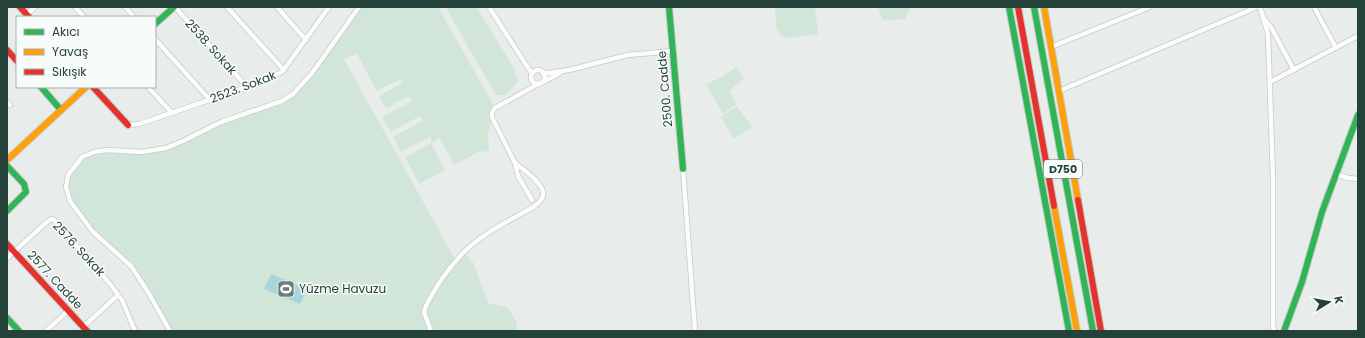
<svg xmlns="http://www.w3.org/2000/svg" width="1365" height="338" font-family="Poppins,sans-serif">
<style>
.green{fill:#d1e6d8}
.water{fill:#a9d4db}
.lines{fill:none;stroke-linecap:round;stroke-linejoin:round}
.street-casing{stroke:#c5cac8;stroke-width:6}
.fast-casing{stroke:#c3cbc8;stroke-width:8}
.slow-casing{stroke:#c3cbc8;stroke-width:8}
.jam-casing{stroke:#c3cbc8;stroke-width:8}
.street{stroke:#fcfcfc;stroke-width:4.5}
.fast{stroke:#30b455;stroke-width:6}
.slow{stroke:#ff9f0a;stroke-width:6}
.jam{stroke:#e5322d;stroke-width:6}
.labels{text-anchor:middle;stroke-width:3;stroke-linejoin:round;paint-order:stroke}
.shield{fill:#f7fbf9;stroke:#637a73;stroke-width:1}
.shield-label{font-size:11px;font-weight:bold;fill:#24423a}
.street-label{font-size:12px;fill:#24423a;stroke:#f7fbf9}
.poi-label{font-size:12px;fill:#24423a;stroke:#f7fbf9;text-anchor:start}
</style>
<rect width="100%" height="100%" fill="#e8edeb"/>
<g class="green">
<path d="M 359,7 L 438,7 L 495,108 L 488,133 L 489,152 L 480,151 L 454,165 L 440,138 L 431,144 L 445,170 L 419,184 L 405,157 L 431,143 L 431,136 L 401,152 L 393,137 L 422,121 L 420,116 L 391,132 L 382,117 L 412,101 L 409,96 L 386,108 L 379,96 L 402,83 L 400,79 L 377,91 L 357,54 L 344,59 L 456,261 L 463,252 L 473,262 L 488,303 L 507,307 L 516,321 L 518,331 L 170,331 L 131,266 L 93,232 L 70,201 L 66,187 L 68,175 L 82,157 L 94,152 L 128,152 L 166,148 L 221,122 L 262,108 L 293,94 L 312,73 Z"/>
<path d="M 448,7 L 476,7 L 513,66 L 518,81 L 511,90 L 505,95 L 496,95 L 447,10 Z"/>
<path d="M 775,7 L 815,7 L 818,34 L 787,38 L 782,36 L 777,30 L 776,25 Z"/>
<path d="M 878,7 L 911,7 L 905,19 L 883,21 Z"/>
<path d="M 736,67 L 744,78 L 729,91 L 737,104 L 723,114 L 706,84 L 720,78 Z"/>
<path d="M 737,106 L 752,127 L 734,139 L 721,117 Z"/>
</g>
<path class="water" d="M 271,274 L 307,289 L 300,304 L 264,289 Z"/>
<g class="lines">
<defs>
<g id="street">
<path d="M 75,7 L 84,17"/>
<path d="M 125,7 L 134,17"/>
<path d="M 175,7 L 247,87"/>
<path d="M 227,7 L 284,70"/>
<path d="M 277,7 L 306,40"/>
<path d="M 489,7 L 532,74"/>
<path d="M 1260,7 L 1268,34 L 1273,178 L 1273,325 L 1274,331"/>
<path d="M 1314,7 L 1336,48"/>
<path d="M 27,14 L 35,7"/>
<path d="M 1265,20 L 1271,27 L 1294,70"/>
<path d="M 155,39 L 210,100"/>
<path d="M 1051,47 L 1150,7"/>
<circle cx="538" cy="77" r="7"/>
<path d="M 543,74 L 569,70 L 628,55 L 673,51"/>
<path d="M 543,82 L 560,73"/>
<path d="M 1270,82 L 1358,36"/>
<path d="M 148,87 L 172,113"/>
<path d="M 1059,91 L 1257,7"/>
<path d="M 7,102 L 10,105"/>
<path d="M 128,125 L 139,124 L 247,87 L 282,72 L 329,7"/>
<path d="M 683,169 L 695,331"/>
<path d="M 1336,174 L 1348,178 L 1358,179"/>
<path d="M 532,200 L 518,176 L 515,163 L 492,117 L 492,112 L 495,108 L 538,84"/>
<path d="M 7,258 L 48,221 L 51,219 L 54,220 L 111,285 L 122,300 L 135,331"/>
<path d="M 83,327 L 118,295"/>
<path d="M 46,331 L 68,311"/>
<path d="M 170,331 L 148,292 L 131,266 L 93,232 L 70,201 L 66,187 L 68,175 L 82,157 L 94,152 L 107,150 L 142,152 L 166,148 L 183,141 L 221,122 L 282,101 L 293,94 L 312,73 L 359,7"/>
<path d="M 431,331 L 424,312 L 426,306 C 435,287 449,268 463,253 C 482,233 511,220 535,206 C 538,203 542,200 543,196 C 546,185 523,169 515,163"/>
</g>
<g id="fast">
<path d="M 669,7 L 683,169"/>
<path d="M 1009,7 L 1069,331"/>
<path d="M 1034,7 L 1093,331"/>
<path d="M 155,24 L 174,7"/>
<path d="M 41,87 L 61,110"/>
<path d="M 7,166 L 24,184 L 26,192 L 7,211"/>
<path d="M 7,318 L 19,331"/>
<path d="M 1284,331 L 1302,282 L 1322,212 L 1358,115"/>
</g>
<g id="slow">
<path d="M 1044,7 L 1078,200"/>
<path d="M 7,160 L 86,87"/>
<path d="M 1054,206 L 1077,331"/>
</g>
<g id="jam">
<path d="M 20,7 L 29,17"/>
<path d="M 1018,7 L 1054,206"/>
<path d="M 7,50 L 17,61"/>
<path d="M 93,87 L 128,125"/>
<path d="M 1078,200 L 1101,331"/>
<path d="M 7,244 L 87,331"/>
</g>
</defs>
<use href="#street" class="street-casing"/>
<use href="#fast" class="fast-casing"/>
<use href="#slow" class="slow-casing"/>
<use href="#jam" class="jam-casing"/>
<use href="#street" class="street"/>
<use href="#fast" class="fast"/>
<use href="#slow" class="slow"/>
<use href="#jam" class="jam"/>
</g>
<defs>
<symbol id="stadium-square" viewBox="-11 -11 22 22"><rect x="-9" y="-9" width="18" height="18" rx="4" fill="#697e78" stroke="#f7fbf9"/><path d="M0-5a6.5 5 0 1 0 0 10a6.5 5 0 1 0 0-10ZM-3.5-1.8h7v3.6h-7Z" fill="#fff"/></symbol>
</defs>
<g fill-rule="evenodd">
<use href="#stadium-square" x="276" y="279" width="20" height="20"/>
</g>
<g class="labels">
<rect class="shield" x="1044" y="160" width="38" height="18" rx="3"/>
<g class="shield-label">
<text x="1063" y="173">D750</text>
</g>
<g class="street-label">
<text transform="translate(211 47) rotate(48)" y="4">2538. Sokak</text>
<text transform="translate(243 87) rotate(-21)" y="4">2523. Sokak</text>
<text transform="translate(665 89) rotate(-95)" y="4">2500. Cadde</text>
<text transform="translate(79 249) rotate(47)" y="4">2576. Sokak</text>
<text transform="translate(55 280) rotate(47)" y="4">2577. Cadde</text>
</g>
<g class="poi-label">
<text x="299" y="293">Yüzme Havuzu</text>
</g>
</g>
<rect width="1365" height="338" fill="none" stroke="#24423a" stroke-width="16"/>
<rect x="16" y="16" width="140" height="72" fill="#f7fbf9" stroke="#a3b1ad"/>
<rect x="24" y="29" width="20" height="6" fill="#30b455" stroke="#a3b1ad"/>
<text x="52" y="36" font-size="12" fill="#24423a">Akıcı</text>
<rect x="24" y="49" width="20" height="6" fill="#ff9f0a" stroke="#a3b1ad"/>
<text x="52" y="56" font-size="12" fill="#24423a">Yavaş</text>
<rect x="24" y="69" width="20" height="6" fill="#e5322d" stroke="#a3b1ad"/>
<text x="52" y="76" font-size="12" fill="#24423a">Sıkışık</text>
<g transform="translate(1329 302) rotate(79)" stroke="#f7fbf9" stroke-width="3" paint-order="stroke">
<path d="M0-3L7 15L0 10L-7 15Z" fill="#24423a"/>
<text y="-6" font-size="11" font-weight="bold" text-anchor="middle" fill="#24423a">K</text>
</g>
</svg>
